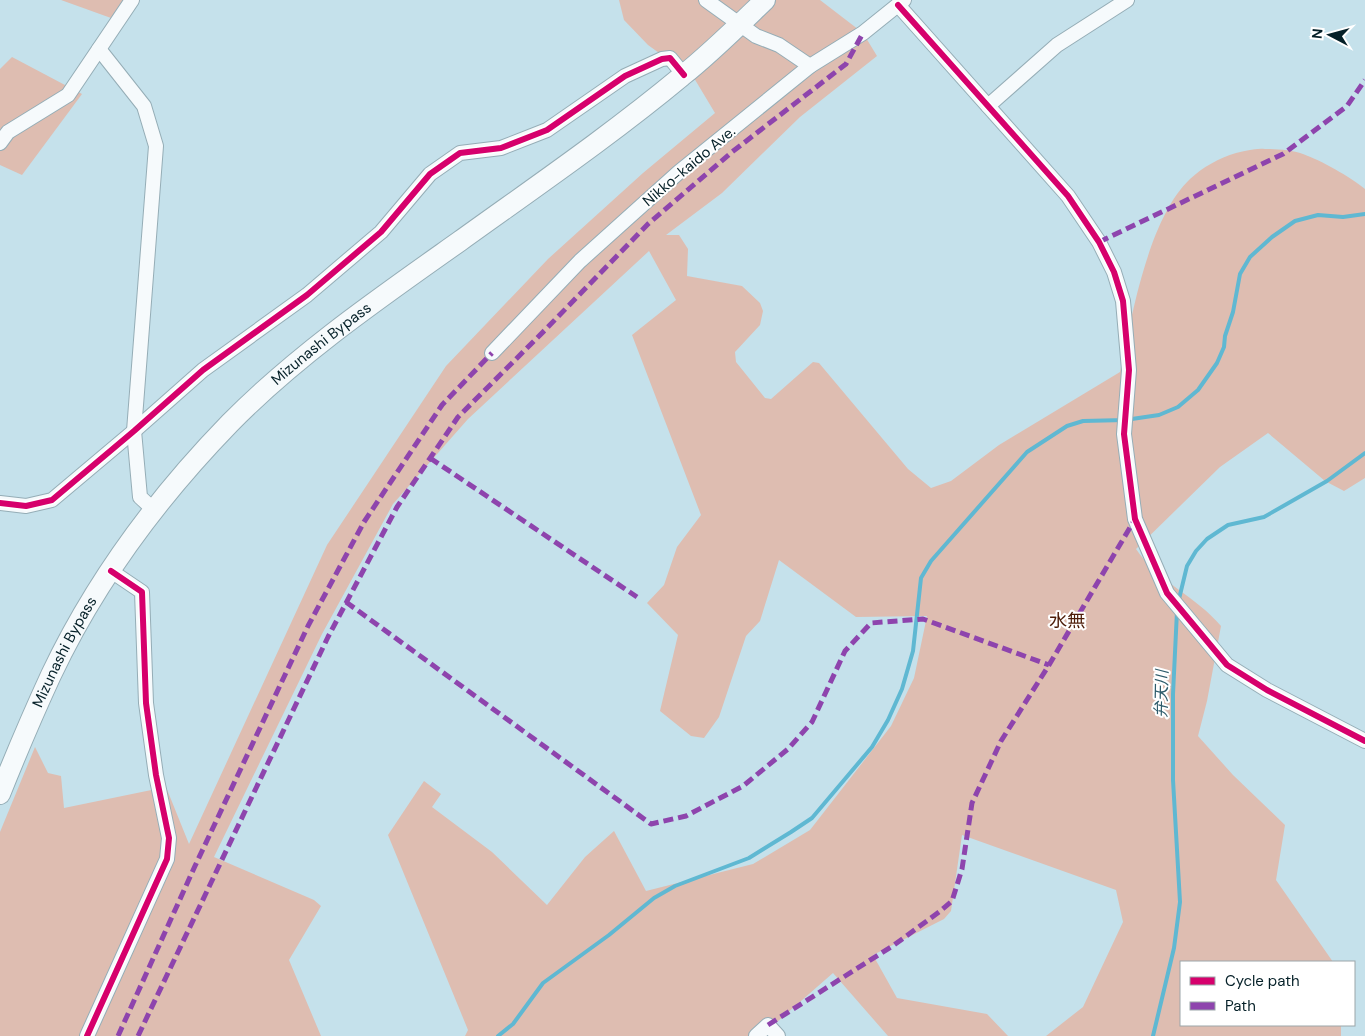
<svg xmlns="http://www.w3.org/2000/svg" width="1365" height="1036" font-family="'DM Sans','Noto Sans JP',sans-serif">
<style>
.green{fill:#debdb1}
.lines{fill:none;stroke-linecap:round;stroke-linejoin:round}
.stream{stroke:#5fb8d2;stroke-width:4}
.minor-casing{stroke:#95adb6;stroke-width:16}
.highway-casing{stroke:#95adb6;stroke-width:22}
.minor{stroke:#f6fafc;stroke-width:14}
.highway{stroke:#f6fafc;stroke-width:20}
.quiet{stroke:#8e44ad;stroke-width:5;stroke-dasharray:10 5;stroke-linecap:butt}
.cycleway-casing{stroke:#fff;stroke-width:9}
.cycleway{stroke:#d6006c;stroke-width:6}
.labels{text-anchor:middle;stroke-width:4;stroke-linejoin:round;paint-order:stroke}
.street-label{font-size:15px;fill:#052028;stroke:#fff}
.water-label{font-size:16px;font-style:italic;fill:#2d5b6a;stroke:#fff}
.quarter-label{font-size:18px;fill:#4c1b07;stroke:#fff}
</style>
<rect width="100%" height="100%" fill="#c5e1eb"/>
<g class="green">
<path d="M 61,0 L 123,0 L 111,18 Z"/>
<path d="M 619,0 L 820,0 L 863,33 L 877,56 L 800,117 L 722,193 L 666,235 L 679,235 L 688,249 L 687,276 L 742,286 L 760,303 L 763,311 L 760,325 L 735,352 L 736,362 L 765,398 L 771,399 L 813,362 L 819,363 L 908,469 L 931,488 L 951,481 L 999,445 L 1120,372 C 1132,316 1148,219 1190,179 C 1203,167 1219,158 1236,153 C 1246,151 1255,148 1265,149 C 1277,149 1292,150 1303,154 C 1322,161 1349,176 1365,189 L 1365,478 L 1344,491 L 1325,481 L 1268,433 L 1220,467 L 1136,549 C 1157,581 1197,597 1221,626 L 1207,701 L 1198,736 L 1233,775 L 1285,825 L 1276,880 L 1333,962 L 1181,962 L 1181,1025 L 1341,1025 L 1341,1036 L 1046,1036 L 1083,1007 L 1123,922 L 1116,890 L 962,835 L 951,911 L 944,919 L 873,955 L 897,998 L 987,1014 L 1008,1036 L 888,1036 L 833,973 L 761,1036 L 465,1036 L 468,1030 L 388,835 L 424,781 L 441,794 L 432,807 L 492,852 L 547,905 L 585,857 L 614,831 L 646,891 L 753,864 L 810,830 L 891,726 L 914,678 L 927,616 L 856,617 L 779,560 L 760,621 L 746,636 L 719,717 L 704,738 L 691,736 L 660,711 L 678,635 L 647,603 L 664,585 L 677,547 L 701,515 L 632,335 L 676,300 L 649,251 L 468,419 L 393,504 L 322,634 L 214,857 L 314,900 L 321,906 L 289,960 L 321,1036 L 0,1036 L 0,832 L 35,747 L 48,773 L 61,776 L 64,808 L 166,787 L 189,844 L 327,545 L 446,366 L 548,259 L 643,173 L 715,113 L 694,78 L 648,45 L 624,20 Z"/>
<path d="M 12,57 L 82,94 L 22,175 L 0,165 L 0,69 Z"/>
</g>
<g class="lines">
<g class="stream">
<path d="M 1179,599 L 1187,566 L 1196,551 L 1207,539 L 1228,525 L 1264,517 L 1327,481 L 1365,453"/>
<path d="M 498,1036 L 513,1024 L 543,983 L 609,935 L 654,898 L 675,886 L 749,858 L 791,832 L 812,818 L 872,747 L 888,720 L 902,689 L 913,651 L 921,578 L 931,561 L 1027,452 L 1067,426 L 1083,421 L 1125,420 L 1159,415 L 1178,407 L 1198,390 L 1217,363 L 1224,347 L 1225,336 L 1233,312 L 1240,274 L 1250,257 L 1272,237 L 1295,221 L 1318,215 L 1343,217 L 1365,214"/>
<path d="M 1153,1036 L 1174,948 L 1180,902 L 1173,780 L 1173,694 L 1177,611"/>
</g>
<defs>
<g id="minor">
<path d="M 706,0 L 756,36 L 779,45 L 810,66"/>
<path d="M 898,5 L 1068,196 L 1099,242 L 1114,272 L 1123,301 L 1129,370 L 1124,434 L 1135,519 L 1167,593 L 1227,665 L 1267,690 L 1365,741"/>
<path d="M 99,49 L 144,106 L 156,146 L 134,431 L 140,497 L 154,510"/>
<path d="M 988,106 L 1057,45 L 1127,0"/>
<path d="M 0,143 L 8,132 L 68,95 L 132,0"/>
<path d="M 492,353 L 580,261 L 679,172 L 810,66 L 863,33 L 904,0"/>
<path d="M 0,503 L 26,506 L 52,500 L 134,431 L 203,370 L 307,295 L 381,232 L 430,174 L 460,153 L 501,148 L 547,130 L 625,76 L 662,59 L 670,58 L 684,75"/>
<path d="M 87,1036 L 167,859 L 169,838 L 156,775 L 146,703 L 142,592 L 111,571"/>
<path d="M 756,1036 L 768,1025 L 778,1036"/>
</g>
<g id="highway">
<path id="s1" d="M 0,794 C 16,754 33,714 51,675 C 95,582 159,496 230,423 C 298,354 381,297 460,241 C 535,187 611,135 682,76 C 711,53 738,26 765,0"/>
</g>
</defs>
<use href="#minor" class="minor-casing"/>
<use href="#highway" class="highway-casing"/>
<use href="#minor" class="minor"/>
<use href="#highway" class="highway"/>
<g class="quiet">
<path d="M 1099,242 L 1283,154 L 1347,106 L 1365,80"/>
<path d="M 430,458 L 637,597"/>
<path d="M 346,602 L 651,824 L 686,816 L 743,786 L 788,749 L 812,722 L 845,651 L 871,623 L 923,619 L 1049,665"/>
<path d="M 768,1025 L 894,945 L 939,912 L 952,901 L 962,869 L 972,803 L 1001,741 L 1049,665 L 1135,519"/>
<path d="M 118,1036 L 195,866 L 308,626 L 364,522 L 442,405 L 492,353"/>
<path d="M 138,1036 L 328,637 L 397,507 L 458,417 L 546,329 L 648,224 L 732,152 L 846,64 L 863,33"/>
</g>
<defs>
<g id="cycleway">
<path d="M 898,5 L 1068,196 L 1099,242 L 1114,272 L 1123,301 L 1129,370 L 1124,434 L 1135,519 L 1167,593 L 1227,665 L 1267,690 L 1365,741"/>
<path d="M 0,503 L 26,506 L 52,500 L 134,431 L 203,370 L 307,295 L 381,232 L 430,174 L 460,153 L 501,148 L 547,130 L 625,76 L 662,59 L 670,58 L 684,75"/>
<path d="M 87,1036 L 167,859 L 169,838 L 156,775 L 146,703 L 142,592 L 111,571"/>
</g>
</defs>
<use href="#cycleway" class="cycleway-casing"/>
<use href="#cycleway" class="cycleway"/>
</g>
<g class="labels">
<g class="street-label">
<text transform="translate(689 166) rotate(-40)" y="5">Nikko-kaido Ave.</text>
<text dy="5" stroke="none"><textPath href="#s1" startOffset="561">Mizunashi Bypass</textPath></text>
<text dy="5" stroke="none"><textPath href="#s1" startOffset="156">Mizunashi Bypass</textPath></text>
</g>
<g class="water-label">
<text transform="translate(1161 694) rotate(-89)" y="6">弁天川</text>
</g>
<g class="quarter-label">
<text x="1067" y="627">水無</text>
</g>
</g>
<rect x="1180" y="961" width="175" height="65" fill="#ffffff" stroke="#9ba6a9"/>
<rect x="1190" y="977" width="25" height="8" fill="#d6006c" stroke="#9ba6a9"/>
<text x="1225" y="986" font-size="15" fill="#052028">Cycle path</text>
<rect x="1190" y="1002" width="25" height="8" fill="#8e44ad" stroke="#9ba6a9"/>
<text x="1225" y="1011" font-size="15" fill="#052028">Path</text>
<g transform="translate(1330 35) rotate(276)" stroke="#ffffff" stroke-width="4" paint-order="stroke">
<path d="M0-4L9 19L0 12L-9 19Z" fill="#052028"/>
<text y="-8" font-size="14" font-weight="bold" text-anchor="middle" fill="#052028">N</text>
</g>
</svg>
